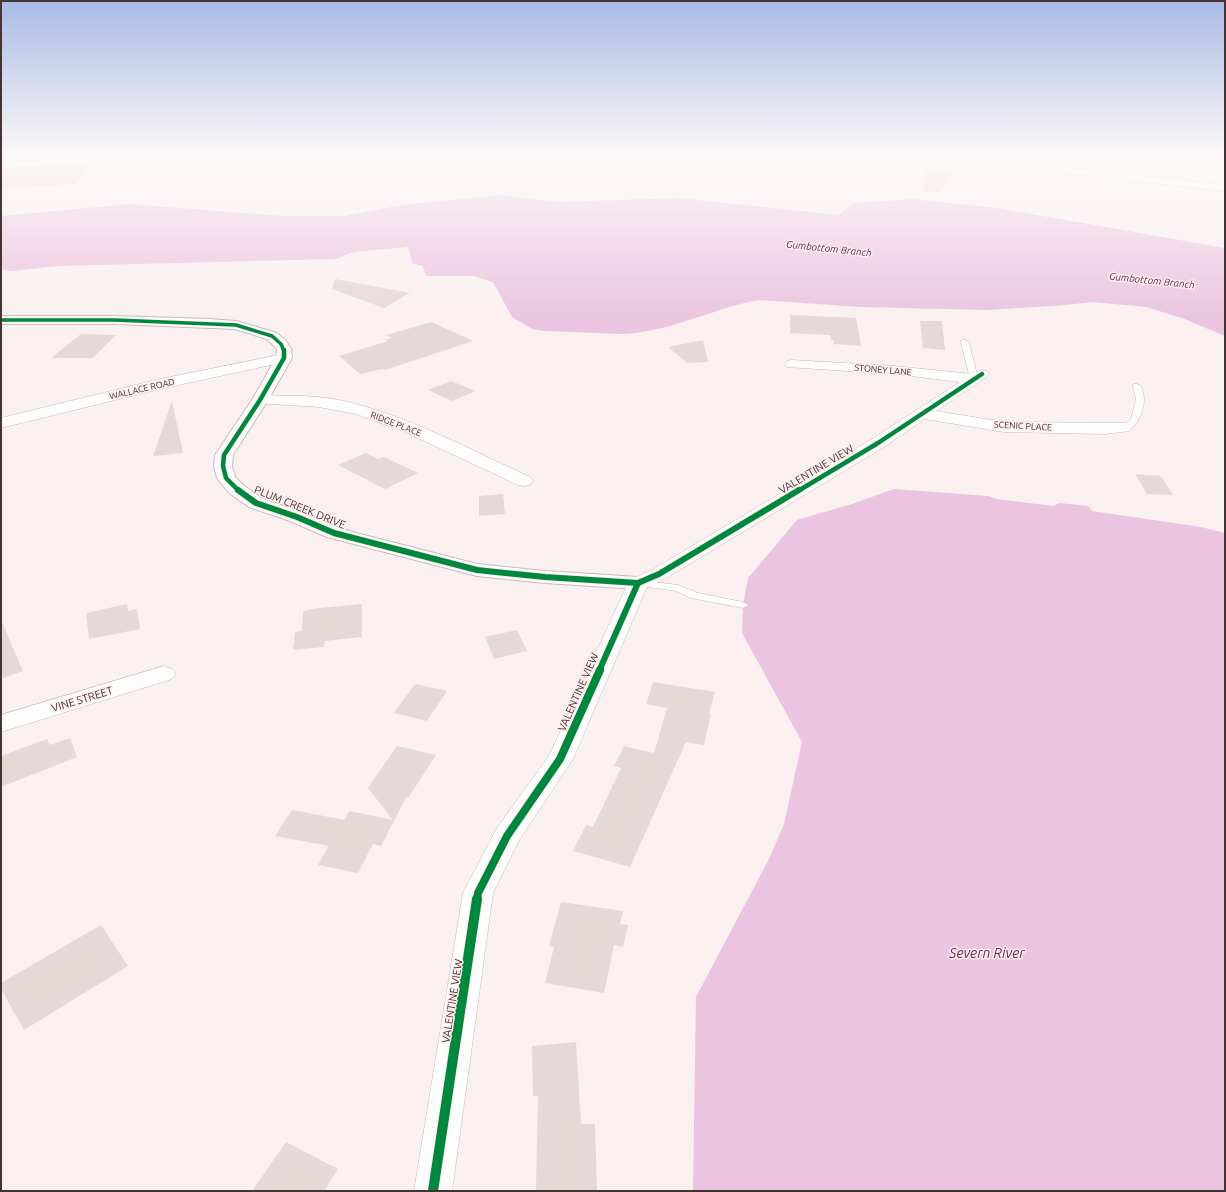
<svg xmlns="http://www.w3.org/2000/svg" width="1226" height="1192" font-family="Ubuntu,sans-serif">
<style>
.water{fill:#eac4e0}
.building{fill:#e4d9d6}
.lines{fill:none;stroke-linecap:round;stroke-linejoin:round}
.lane-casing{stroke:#c7bbbb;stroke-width:1}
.street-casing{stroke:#c7bbbb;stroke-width:1}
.secondary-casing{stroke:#c7bbbb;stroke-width:2}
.lane{fill:#fefdfd;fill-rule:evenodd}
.street{fill:#fefdfd;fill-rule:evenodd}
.secondary{fill:#fefdfd;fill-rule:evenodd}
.cycleway-far4-casing{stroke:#feedec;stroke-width:5}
.cycleway-far3-casing{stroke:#feedec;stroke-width:6}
.cycleway-far2-casing{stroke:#feedec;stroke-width:8}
.cycleway-far1-casing{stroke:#feedec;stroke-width:10}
.cycleway-casing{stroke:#feedec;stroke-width:12}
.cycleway-far4{stroke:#00873e;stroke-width:3.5}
.cycleway-far3{stroke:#00873e;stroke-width:4.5}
.cycleway-far2{stroke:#00873e;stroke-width:6}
.cycleway-far1{stroke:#00873e;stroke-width:8}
.cycleway{stroke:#00873e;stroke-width:10}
.labels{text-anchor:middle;stroke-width:3;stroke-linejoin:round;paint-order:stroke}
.far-street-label{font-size:9px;fill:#443434;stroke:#feedec}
.far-water-label{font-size:10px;font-style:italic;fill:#62285a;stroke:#feedec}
.street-label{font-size:11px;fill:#443434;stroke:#feedec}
.near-water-label{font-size:14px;font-style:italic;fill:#62285a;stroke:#feedec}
</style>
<rect width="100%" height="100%" fill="#faf0f0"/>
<g class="water">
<path d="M 500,195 L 558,202 L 679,198 L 838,215 L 855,203 L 914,199 L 997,208 L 1225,248 L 1225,336 L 1182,318 L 1146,307 L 1092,302 L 1066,305 L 988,310 L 861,307 L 758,300 L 736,305 L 667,327 L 636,333 L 621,334 L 545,331 L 532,329 L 512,317 L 493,282 L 474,276 L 427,276 L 422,266 L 412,263 L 408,247 L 353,252 L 337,259 L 58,266 L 13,271 L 1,270 L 1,216 L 130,204 L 282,216 L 344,216 L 402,205 Z"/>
<path d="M 894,489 L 988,496 L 996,499 L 1054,506 L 1059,503 L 1088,506 L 1092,511 L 1201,527 L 1225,533 L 1225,1191 L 693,1191 L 696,997 L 769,859 L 784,824 L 802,742 L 742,633 L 743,605 L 748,578 L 797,520 L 852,504 Z"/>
</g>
<g class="building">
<path d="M 31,154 L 99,154 L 97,157 L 24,160 Z"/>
<path d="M 90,166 L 76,184 L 1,189 L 1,179 L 13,169 Z"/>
<path d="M 925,169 L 956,171 L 940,193 L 923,191 Z"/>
<path d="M 335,279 L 410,293 L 384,308 L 332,289 Z"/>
<path d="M 790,315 L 856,318 L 861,346 L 834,344 L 834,340 L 831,340 L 830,335 L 790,333 Z"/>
<path d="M 920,321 L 942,321 L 945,350 L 923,348 Z"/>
<path d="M 432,322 L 473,341 L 385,370 L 382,369 L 360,374 L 339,356 L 388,341 L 385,340 L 391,338 L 386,335 Z"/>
<path d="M 81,334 L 116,335 L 93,358 L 51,358 Z"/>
<path d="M 703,340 L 708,362 L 687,363 L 668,347 Z"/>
<path d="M 451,381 L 476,391 L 452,401 L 428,390 Z"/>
<path d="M 172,401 L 183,453 L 153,456 Z"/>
<path d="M 366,453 L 378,459 L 384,457 L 418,473 L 385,489 L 338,465 Z"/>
<path d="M 1135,474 L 1161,476 L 1173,495 L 1147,494 Z"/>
<path d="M 503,494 L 505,514 L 479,516 L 479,496 Z"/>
<path d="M 127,604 L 128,611 L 137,609 L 140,629 L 89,639 L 86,613 Z"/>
<path d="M 362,604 L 362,637 L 325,641 L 324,647 L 293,650 L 295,632 L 302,631 L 303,611 L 319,608 Z"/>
<path d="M 1,620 L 23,671 L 1,679 Z"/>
<path d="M 517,630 L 527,651 L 494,659 L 485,637 Z"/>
<path d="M 653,682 L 715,692 L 709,714 L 711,714 L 704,745 L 686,742 L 630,867 L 573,851 L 586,825 L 593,827 L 621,768 L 614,766 L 624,746 L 654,753 L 667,708 L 646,704 Z"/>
<path d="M 415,684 L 447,691 L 427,721 L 394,713 Z"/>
<path d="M 70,738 L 77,757 L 1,787 L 1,756 L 47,739 L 50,745 Z"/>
<path d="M 397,746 L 436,755 L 408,798 L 406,797 L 381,846 L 373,844 L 358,873 L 318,865 L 329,846 L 275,836 L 292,810 L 345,820 L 349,811 L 393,820 L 368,788 Z"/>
<path d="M 561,902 L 623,911 L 620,924 L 628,925 L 623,947 L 614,945 L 604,993 L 545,983 L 554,947 L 549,946 Z"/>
<path d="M 101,925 L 128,966 L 24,1030 L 1,989 L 1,983 Z"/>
<path d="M 576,1042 L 581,1124 L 595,1124 L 597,1191 L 536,1191 L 538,1096 L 533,1096 L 532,1046 Z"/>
<path d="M 286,1142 L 338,1169 L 324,1191 L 252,1191 Z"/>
</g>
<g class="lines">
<defs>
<g id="lane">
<path d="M 962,340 L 965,340 L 969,342 L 978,379 L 977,381 L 971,381 L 970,379 L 961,342 Z"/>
<path d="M 1134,384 L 1137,384 L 1141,386 C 1142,390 1144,395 1144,399 C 1144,411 1136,433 1121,430 L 1120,428 L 1131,419 L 1136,399 L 1133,386 Z"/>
<path d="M 638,580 L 678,585 L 698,593 L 743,602 L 749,605 L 743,608 L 691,598 L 676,591 L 634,585 L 633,583 Z"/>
</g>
<g id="street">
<path d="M 883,154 L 914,154 L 1054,166 L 1225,185 L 1225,191 L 1054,172 L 887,157 Z"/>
<path d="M 284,354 L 289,355 L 291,358 L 289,361 L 160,389 L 1,428 L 1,418 L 160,379 Z"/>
<path d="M 792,360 L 894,366 L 972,374 L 982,370 L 987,371 L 989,374 L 987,377 L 936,411 L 1004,422 L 1124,423 L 1130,425 L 1132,428 L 1130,431 L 1105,434 L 1004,432 L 925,419 L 884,447 L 666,578 L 647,587 L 573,759 L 518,842 L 493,893 L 452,1191 L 414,1191 L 463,893 L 497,828 L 549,756 L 628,583 L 631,579 L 652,570 L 872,439 L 960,382 L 894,374 L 787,367 L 785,364 L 787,361 Z"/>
<path d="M 260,395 C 286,396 313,395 339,400 C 406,414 468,449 530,477 L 533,481 L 530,485 L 524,486 L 518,485 L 403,431 L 356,414 L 319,407 L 255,403 L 252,400 L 255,397 Z"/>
<path d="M 164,666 L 172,669 L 176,674 L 172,679 L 1,732 L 1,715 Z"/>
</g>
<g id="secondary">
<path d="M 194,154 L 256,154 L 251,157 L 1,168 L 1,162 Z"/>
<path d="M 1,316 L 115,316 L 209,319 L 236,321 L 277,333 L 286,341 L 291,349 L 292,358 L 268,400 L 233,455 L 232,466 L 235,477 L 243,485 L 263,499 L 304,513 L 341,529 L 477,564 L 545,571 L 638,577 L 646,578 L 649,583 L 646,588 L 638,589 L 545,583 L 477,576 L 327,537 L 290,521 L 249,507 L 229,493 L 217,478 L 214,466 L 215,455 L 252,400 L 276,358 L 277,349 L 267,339 L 235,329 L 115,324 L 1,324 Z"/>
</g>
</defs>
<use href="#lane" class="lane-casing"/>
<use href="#street" class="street-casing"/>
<use href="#secondary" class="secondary-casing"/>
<use href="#lane" class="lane"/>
<use href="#street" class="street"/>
<use href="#secondary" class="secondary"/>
<defs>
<path id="cycleway-far4" d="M 1,320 L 115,320 L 236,325 L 272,336 L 281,344 L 284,351"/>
<g id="cycleway-far3">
<path d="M 239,491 L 226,478 L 223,466 L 224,455 L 260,400 L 284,358 L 284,350"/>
<path d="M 798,491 L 878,443 L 982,374"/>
</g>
<g id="cycleway-far2">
<path d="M 238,490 L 256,503 L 297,517 L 334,533 L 477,570 L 545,577 L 638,583"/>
<path d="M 599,671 L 638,583 L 659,574 L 799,490"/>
</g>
<path id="cycleway-far1" d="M 477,900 L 478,893 L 507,836 L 560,759 L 600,670"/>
<path id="cycleway" d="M 433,1191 L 477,899"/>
</defs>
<use href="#cycleway-far4" class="cycleway-far4-casing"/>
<use href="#cycleway-far3" class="cycleway-far3-casing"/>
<use href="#cycleway-far2" class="cycleway-far2-casing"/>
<use href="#cycleway-far1" class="cycleway-far1-casing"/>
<use href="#cycleway" class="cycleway-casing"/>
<use href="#cycleway-far4" class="cycleway-far4"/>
<use href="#cycleway-far3" class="cycleway-far3"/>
<use href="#cycleway-far2" class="cycleway-far2"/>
<use href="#cycleway-far1" class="cycleway-far1"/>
<use href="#cycleway" class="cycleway"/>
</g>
<linearGradient id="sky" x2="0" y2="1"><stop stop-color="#a9bae5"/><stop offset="0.48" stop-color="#fdf8f8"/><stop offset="1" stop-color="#fdf8f8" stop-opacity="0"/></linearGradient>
<rect width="1226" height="321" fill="url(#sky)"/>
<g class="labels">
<g class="far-street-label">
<text transform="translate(883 370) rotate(5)" y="3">STONEY LANE</text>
<text transform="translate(142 389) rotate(-13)" y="3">WALLACE ROAD</text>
<text transform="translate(396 424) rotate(21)" y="3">RIDGE PLACE</text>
<text transform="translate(1023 426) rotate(3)" y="3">SCENIC PLACE</text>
</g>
<g class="far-water-label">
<text transform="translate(829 248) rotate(6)" y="4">Gumbottom Branch</text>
<text transform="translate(1152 280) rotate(6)" y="4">Gumbottom Branch</text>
</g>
<g class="street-label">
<text transform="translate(816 469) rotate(-31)" y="4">VALENTINE VIEW</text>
<text transform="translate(300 507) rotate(22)" y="4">PLUM CREEK DRIVE</text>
<text transform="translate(578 692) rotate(-66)" y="4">VALENTINE VIEW</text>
<text transform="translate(82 699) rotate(-17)" y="4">VINE STREET</text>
<text transform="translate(452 1001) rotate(-81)" y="4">VALENTINE VIEW</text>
</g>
<g class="near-water-label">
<text x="987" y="958">Severn River</text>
</g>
</g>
<rect width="1226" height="1192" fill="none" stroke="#443434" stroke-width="4"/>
</svg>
